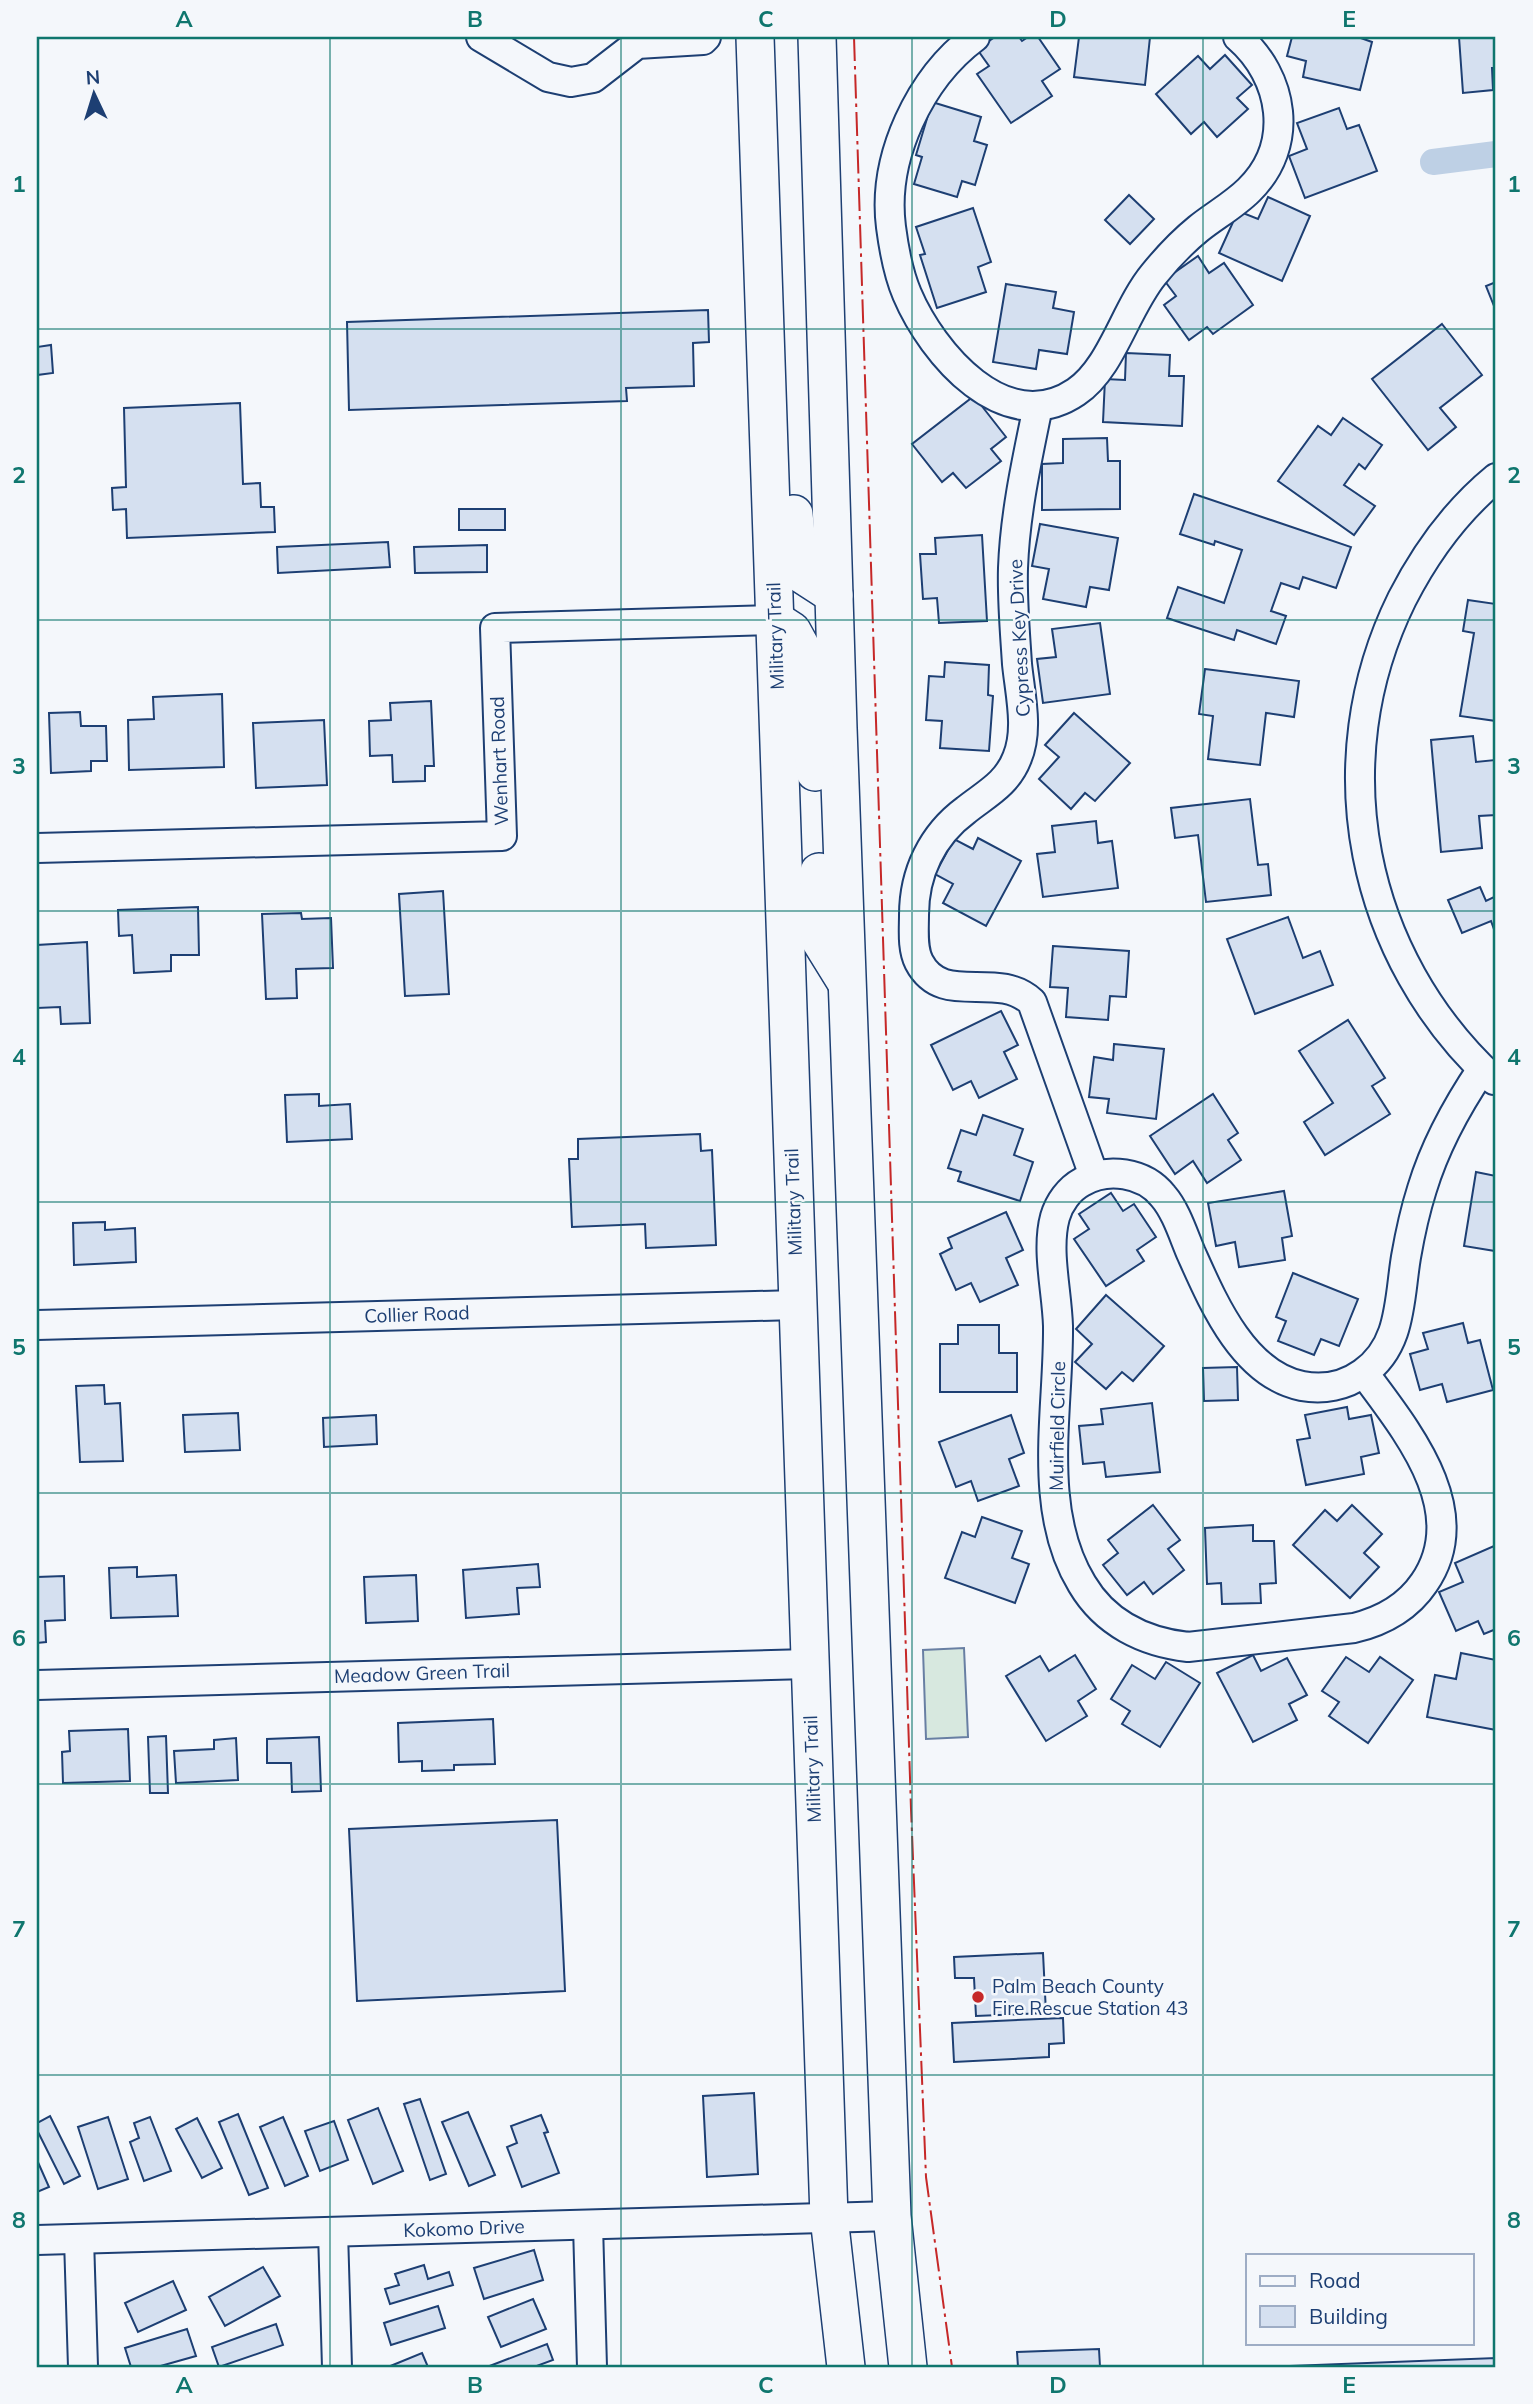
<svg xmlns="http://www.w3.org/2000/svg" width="1533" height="2404" font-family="Mulish,sans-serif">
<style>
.green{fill:#d7e8df;stroke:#687fa3;stroke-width:2}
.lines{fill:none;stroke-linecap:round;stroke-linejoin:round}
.canal{stroke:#bed0e5;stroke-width:26}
.building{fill:#d5e0f0;stroke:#1d3f73;stroke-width:2}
.minor-casing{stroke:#1d3f73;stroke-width:32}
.major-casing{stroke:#1d3f73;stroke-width:40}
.minor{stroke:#f4f7fb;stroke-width:28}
.major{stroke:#f4f7fb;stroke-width:37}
.power{stroke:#c62828;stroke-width:2;stroke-dasharray:24 5 3.5 5;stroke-linecap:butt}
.grid{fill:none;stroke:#0f766e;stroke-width:2;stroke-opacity:0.55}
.poi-dot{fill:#c62828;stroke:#f4f7fb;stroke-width:2.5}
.labels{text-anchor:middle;stroke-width:5;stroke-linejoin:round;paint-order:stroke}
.street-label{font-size:19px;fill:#1d3f73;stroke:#f4f7fb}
.poi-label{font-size:19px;fill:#1d3f73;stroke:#f4f7fb;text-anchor:start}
.neatline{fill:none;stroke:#0f766e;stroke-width:2.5}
.grid-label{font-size:23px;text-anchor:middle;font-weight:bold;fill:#0f766e}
</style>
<rect width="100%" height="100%" fill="#f4f7fb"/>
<path class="green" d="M 964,1648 L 968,1737 L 926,1739 L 923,1650 Z"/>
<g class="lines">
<path class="canal" d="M 1433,162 L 1496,154"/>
</g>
<g class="building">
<path d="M 995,37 L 1019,37 L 1022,41 L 1028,37 L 1038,37 L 1060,69 L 1042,81 L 1052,96 L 1011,123 L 977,74 L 989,66 L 977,49 Z"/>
<path d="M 1079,37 L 1150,37 L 1145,85 L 1074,77 Z"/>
<path d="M 1292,37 L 1358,37 L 1372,42 L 1360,90 L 1303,77 L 1306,61 L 1287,56 Z"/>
<path d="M 1459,37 L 1496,37 L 1496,68 L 1492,68 L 1493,90 L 1463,93 Z"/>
<path d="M 1225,55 L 1252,85 L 1237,98 L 1248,109 L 1217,137 L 1204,122 L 1191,134 L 1156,94 L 1198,56 L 1210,69 Z"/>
<path d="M 932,102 L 981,117 L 974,141 L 987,145 L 975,185 L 962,181 L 957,197 L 914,184 L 922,157 L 916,155 Z"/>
<path d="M 1339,108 L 1347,129 L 1359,125 L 1377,171 L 1305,198 L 1289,156 L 1307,149 L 1297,123 Z"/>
<path d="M 1129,195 L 1154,219 L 1130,244 L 1105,220 Z"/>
<path d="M 1268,197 L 1310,216 L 1282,281 L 1219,253 L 1238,211 L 1258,219 Z"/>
<path d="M 973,208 L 991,262 L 978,267 L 986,292 L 937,308 L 920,255 L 925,254 L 916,227 Z"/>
<path d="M 1198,256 L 1209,273 L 1224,263 L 1253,305 L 1213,334 L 1207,327 L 1189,340 L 1164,305 L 1176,296 L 1164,280 Z"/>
<path d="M 1496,282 L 1496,311 L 1486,286 Z"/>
<path d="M 1006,284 L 1056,292 L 1053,308 L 1074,312 L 1067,354 L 1039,350 L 1036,369 L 993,362 Z"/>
<path d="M 708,310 L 709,342 L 693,343 L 694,386 L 626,388 L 627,401 L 349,410 L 347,322 Z"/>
<path d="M 1442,324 L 1482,375 L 1440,408 L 1456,427 L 1428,450 L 1372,379 Z"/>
<path d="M 51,345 L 53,373 L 37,375 L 37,347 Z"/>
<path d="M 1126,353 L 1170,355 L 1169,376 L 1184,376 L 1182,426 L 1103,422 L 1105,379 L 1125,380 Z"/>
<path d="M 974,396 L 1006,437 L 991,449 L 1001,461 L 966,488 L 953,473 L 942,482 L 912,444 Z"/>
<path d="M 240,403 L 243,484 L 260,483 L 261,507 L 274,507 L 275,532 L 127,538 L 126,509 L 113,510 L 112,488 L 126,487 L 124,408 Z"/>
<path d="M 1343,418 L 1382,445 L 1365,469 L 1359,464 L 1344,485 L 1375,506 L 1354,535 L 1278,481 L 1318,426 L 1331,435 Z"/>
<path d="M 1107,438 L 1108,461 L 1120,461 L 1120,509 L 1042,510 L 1042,464 L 1063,463 L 1063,439 Z"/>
<path d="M 1194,494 L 1351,547 L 1336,588 L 1303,577 L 1299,589 L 1281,583 L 1271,611 L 1286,616 L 1276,644 L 1237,630 L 1234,640 L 1167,618 L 1178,587 L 1224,603 L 1242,550 L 1215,541 L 1214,545 L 1180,534 Z"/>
<rect x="459" y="509" width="46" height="21"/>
<path d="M 1040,524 L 1118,538 L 1109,590 L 1090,587 L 1086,607 L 1043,599 L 1049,569 L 1032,566 Z"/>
<path d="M 982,535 L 987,621 L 939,623 L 937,598 L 923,599 L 920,554 L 936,554 L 935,538 Z"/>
<path d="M 388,542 L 390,567 L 278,573 L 277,547 Z"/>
<path d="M 487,545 L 487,572 L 415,573 L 414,547 Z"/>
<path d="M 1468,600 L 1496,604 L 1496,721 L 1460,716 L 1474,633 L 1463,631 Z"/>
<path d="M 1100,623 L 1110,694 L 1043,703 L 1037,659 L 1056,657 L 1052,629 Z"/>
<path d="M 945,662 L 989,665 L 988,695 L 993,696 L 989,751 L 940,748 L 942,721 L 926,720 L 929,676 L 944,677 Z"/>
<path d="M 1205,669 L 1299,681 L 1294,717 L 1266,713 L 1260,765 L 1208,759 L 1213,716 L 1199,714 Z"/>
<path d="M 222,694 L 224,767 L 129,770 L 128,720 L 154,719 L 153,697 Z"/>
<path d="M 431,701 L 434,766 L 425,766 L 425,781 L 393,782 L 392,755 L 370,756 L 369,721 L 391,720 L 390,703 Z"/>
<path d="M 80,712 L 81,726 L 106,726 L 107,761 L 91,761 L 91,771 L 51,773 L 49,713 Z"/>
<path d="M 1074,713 L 1130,763 L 1095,801 L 1085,793 L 1071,809 L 1039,779 L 1059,757 L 1045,745 Z"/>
<path d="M 324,720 L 327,785 L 256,788 L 253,723 Z"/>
<path d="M 1473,736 L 1476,762 L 1495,760 L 1496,815 L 1479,816 L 1482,848 L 1441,852 L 1431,740 Z"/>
<path d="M 1250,799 L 1258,865 L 1268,864 L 1271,895 L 1206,902 L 1198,835 L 1175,838 L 1171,808 Z"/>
<path d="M 1096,821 L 1098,843 L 1112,841 L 1118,888 L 1043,897 L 1037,854 L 1055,852 L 1052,826 Z"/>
<path d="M 978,838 L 1021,861 L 986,926 L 943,903 L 953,884 L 935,874 L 954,839 L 973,849 Z"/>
<path d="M 1480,887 L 1486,901 L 1496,896 L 1496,935 L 1491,921 L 1462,933 L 1448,900 Z"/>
<path d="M 443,891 L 449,994 L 405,996 L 399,894 Z"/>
<path d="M 198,907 L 199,955 L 171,955 L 171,971 L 134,973 L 132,935 L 119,936 L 118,910 Z"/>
<path d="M 301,913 L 302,919 L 331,918 L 333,968 L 296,969 L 297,998 L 266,999 L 262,914 Z"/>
<path d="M 1288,917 L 1303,958 L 1320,951 L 1333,985 L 1255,1014 L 1227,939 Z"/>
<path d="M 87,942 L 90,1023 L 61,1024 L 60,1007 L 37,1008 L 37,945 Z"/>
<path d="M 1053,946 L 1129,951 L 1126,997 L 1110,996 L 1108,1020 L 1066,1017 L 1068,988 L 1050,987 Z"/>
<path d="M 1001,1011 L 1018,1045 L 1004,1052 L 1017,1079 L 979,1098 L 971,1081 L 953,1090 L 931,1045 Z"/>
<path d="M 1348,1020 L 1385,1078 L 1372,1086 L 1390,1114 L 1325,1155 L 1304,1122 L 1333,1103 L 1299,1051 Z"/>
<path d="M 1114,1044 L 1164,1049 L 1156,1119 L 1107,1113 L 1109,1099 L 1089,1097 L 1094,1057 L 1113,1060 Z"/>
<path d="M 319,1094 L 319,1106 L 350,1104 L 352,1139 L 287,1142 L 285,1095 Z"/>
<path d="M 1213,1094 L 1238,1133 L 1228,1140 L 1241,1160 L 1207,1183 L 1193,1161 L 1175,1174 L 1150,1136 Z"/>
<path d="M 983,1115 L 1023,1129 L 1014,1155 L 1033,1162 L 1020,1201 L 958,1181 L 961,1172 L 948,1168 L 961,1130 L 976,1135 Z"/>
<path d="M 700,1134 L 701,1151 L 712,1150 L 716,1245 L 646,1248 L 645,1224 L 572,1227 L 569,1159 L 578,1159 L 578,1139 Z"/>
<path d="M 1476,1172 L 1496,1176 L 1495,1251 L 1464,1246 Z"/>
<path d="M 1284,1191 L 1292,1236 L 1282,1238 L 1285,1260 L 1239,1267 L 1235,1242 L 1216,1246 L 1208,1203 Z"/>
<path d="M 1111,1193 L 1123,1211 L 1134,1204 L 1156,1237 L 1137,1250 L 1144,1261 L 1106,1286 L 1074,1239 L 1089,1229 L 1079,1214 Z"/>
<path d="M 1006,1212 L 1023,1250 L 1006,1258 L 1018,1285 L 980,1302 L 971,1283 L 956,1290 L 940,1254 L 952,1248 L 948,1238 Z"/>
<path d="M 105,1222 L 105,1230 L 135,1228 L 136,1262 L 74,1265 L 73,1223 Z"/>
<path d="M 1293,1273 L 1358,1299 L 1339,1346 L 1321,1339 L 1314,1355 L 1278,1341 L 1286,1321 L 1276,1317 Z"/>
<path d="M 1106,1295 L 1164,1346 L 1133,1381 L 1122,1372 L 1106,1389 L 1075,1362 L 1092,1344 L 1076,1329 Z"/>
<path d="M 1463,1323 L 1468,1343 L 1480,1340 L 1493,1390 L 1447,1402 L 1442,1384 L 1420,1390 L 1410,1354 L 1428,1349 L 1423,1333 Z"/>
<path d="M 958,1325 L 999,1325 L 999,1353 L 1017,1353 L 1017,1392 L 940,1392 L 940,1344 L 958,1344 Z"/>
<path d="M 1237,1367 L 1238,1400 L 1204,1401 L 1203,1368 Z"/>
<path d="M 104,1385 L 105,1404 L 120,1403 L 123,1461 L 80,1462 L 76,1386 Z"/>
<path d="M 1152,1403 L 1160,1472 L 1106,1477 L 1104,1462 L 1083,1464 L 1079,1426 L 1103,1424 L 1101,1409 Z"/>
<path d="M 1347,1407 L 1349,1419 L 1371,1415 L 1379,1453 L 1361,1457 L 1364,1474 L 1306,1485 L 1297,1440 L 1310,1438 L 1305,1415 Z"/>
<path d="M 238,1413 L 240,1450 L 185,1452 L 183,1415 Z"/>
<path d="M 376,1415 L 377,1444 L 324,1447 L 323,1418 Z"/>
<path d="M 1011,1415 L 1024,1453 L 1009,1459 L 1019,1486 L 978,1501 L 971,1481 L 956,1487 L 939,1442 Z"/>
<path d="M 1153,1505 L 1180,1540 L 1168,1549 L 1184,1570 L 1153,1594 L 1144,1582 L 1127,1595 L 1103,1565 L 1118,1553 L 1108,1540 Z"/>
<path d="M 1352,1505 L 1382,1534 L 1364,1553 L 1379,1567 L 1350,1598 L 1293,1545 L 1325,1510 L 1337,1521 Z"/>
<path d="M 982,1517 L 1022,1531 L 1012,1558 L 1029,1564 L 1015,1603 L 945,1578 L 962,1532 L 975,1537 Z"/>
<path d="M 1253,1525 L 1253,1541 L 1274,1541 L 1276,1583 L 1260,1584 L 1261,1603 L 1222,1604 L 1221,1583 L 1207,1584 L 1205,1528 Z"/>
<path d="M 1494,1546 L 1496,1629 L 1484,1634 L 1478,1621 L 1456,1631 L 1439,1592 L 1463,1582 L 1455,1563 Z"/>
<path d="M 538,1564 L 540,1587 L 517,1588 L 519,1614 L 466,1618 L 463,1570 Z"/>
<path d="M 137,1567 L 137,1577 L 176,1575 L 178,1616 L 111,1618 L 109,1568 Z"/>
<path d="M 416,1575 L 418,1621 L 366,1623 L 364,1577 Z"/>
<path d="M 64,1576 L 65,1620 L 45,1621 L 46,1642 L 37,1643 L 37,1577 Z"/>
<path d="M 1461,1653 L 1496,1660 L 1496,1730 L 1427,1717 L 1435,1675 L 1456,1679 Z"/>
<path d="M 1075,1655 L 1096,1689 L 1078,1701 L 1087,1716 L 1046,1741 L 1006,1676 L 1040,1656 L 1049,1671 Z"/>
<path d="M 1253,1655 L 1261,1671 L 1287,1658 L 1307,1695 L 1289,1704 L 1297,1720 L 1253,1742 L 1217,1673 Z"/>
<path d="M 1346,1657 L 1369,1672 L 1380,1657 L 1413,1680 L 1368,1743 L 1329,1716 L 1339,1702 L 1322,1691 Z"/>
<path d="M 1166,1662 L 1200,1683 L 1160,1747 L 1122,1724 L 1130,1711 L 1111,1699 L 1132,1665 L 1155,1679 Z"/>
<path d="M 493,1719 L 495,1764 L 454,1765 L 454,1770 L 422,1771 L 422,1761 L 399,1762 L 398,1723 Z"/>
<path d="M 128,1729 L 130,1781 L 63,1783 L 62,1752 L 70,1751 L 69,1731 Z"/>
<path d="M 166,1736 L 168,1793 L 150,1793 L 148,1737 Z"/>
<path d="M 319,1737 L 321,1791 L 292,1792 L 291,1763 L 267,1763 L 267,1739 Z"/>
<path d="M 236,1738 L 238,1780 L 176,1783 L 174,1751 L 214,1749 L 214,1740 Z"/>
<path d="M 557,1820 L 565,1991 L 357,2001 L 349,1829 Z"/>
<path d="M 1043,1953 L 1046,2013 L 976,2016 L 974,1978 L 955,1978 L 954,1957 Z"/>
<path d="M 1063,2018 L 1064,2043 L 1049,2044 L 1049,2057 L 954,2062 L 952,2023 Z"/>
<path d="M 754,2093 L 758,2174 L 707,2177 L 703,2096 Z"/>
<path d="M 420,2099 L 446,2174 L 430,2180 L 404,2104 Z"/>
<path d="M 378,2108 L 403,2171 L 373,2184 L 348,2120 Z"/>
<path d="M 468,2112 L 495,2175 L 469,2186 L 442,2122 Z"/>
<path d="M 238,2114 L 268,2188 L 249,2195 L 219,2122 Z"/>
<path d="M 541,2115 L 548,2132 L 544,2133 L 559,2173 L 522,2187 L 507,2147 L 517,2143 L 511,2126 Z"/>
<path d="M 50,2116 L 80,2176 L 64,2184 L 37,2130 L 37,2123 Z"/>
<path d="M 108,2117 L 128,2179 L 98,2189 L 78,2127 Z"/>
<path d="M 150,2117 L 171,2171 L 144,2181 L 130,2142 L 139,2138 L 134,2123 Z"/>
<path d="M 283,2117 L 308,2176 L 285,2186 L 260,2127 Z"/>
<path d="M 197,2118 L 222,2168 L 202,2178 L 176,2129 Z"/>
<path d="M 334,2121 L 348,2160 L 320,2171 L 305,2131 Z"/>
<path d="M 37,2160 L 49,2187 L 37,2192 Z"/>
<path d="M 534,2250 L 543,2280 L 484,2299 L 474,2268 Z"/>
<path d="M 424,2265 L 428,2279 L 449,2272 L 453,2285 L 390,2304 L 385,2289 L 399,2285 L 395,2274 Z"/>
<path d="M 263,2267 L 280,2296 L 225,2326 L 209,2297 Z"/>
<path d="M 173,2281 L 186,2310 L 138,2332 L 125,2303 Z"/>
<path d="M 533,2299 L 546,2329 L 501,2347 L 488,2317 Z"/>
<path d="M 438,2306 L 445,2328 L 391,2345 L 384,2323 Z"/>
<path d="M 276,2324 L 283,2345 L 219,2367 L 212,2347 Z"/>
<path d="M 187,2329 L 196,2356 L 157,2367 L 131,2367 L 125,2348 Z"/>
<path d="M 547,2344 L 553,2360 L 534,2367 L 487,2367 Z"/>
<path d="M 1099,2349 L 1100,2367 L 1018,2367 L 1017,2352 Z"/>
<path d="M 422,2353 L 428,2367 L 388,2367 Z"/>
<path d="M 1496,2358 L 1496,2367 L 1265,2367 Z"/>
</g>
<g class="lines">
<defs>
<g id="minor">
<path d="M 481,37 L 548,77 L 571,82 L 593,78 L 637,44 L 703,40 L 706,37"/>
<path d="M 975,37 C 920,78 882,157 891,227 C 894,250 898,273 907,294 C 932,353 1005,440 1076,392 C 1112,368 1125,309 1154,274 C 1167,258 1182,242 1198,229 C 1214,216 1234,205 1249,190 C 1295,145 1284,77 1238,37"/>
<path d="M 1038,406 C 1027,460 1015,513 1013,568 C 1012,600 1015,632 1017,664 C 1020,694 1029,730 1017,758 C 1007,784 986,794 966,810 C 932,835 914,873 914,915 C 914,930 912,948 919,962 C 943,1008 996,969 1032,1002 L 1094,1176"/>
<path d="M 37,848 L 502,836 L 495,628 L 775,620"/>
<path d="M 1494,1080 C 1360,957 1321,763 1402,599 C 1425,554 1457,510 1496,478"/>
<path d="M 37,1325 L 796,1305"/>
<path d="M 1364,1373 C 1406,1430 1474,1511 1424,1583 C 1407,1608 1383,1621 1354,1628 L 1188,1647 C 1144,1642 1105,1623 1082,1584 C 1036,1509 1059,1409 1058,1326 C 1057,1291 1046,1250 1055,1217 C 1059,1203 1069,1189 1082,1182 C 1107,1167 1144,1172 1163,1196 C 1176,1211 1183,1234 1191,1253 C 1213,1302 1243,1374 1302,1386 C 1323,1390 1345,1386 1363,1373 C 1402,1346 1399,1299 1406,1257 C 1410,1234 1415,1211 1422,1189 C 1435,1146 1457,1106 1482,1069"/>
<path d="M 37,1685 L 808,1664"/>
<path d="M 588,2225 L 592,2367"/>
<path d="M 333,2232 L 337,2367"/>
<path d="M 79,2239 L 83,2367"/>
<path d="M 37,2240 L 892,2216"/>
</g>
<g id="major">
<path d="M 755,37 L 829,2217 L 846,2367"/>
<path d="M 817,37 L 838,728 L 892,2216 L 908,2367"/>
<path d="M 794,514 L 800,573 L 834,595"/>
<path d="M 775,620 L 792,631 L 809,662 L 815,772"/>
<path d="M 819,872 L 820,940 L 846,982"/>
</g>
</defs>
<use href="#minor" class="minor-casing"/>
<use href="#major" class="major-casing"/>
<use href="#minor" class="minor"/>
<use href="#major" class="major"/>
<path class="power" d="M 854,37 L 911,1809 L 926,2177 L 952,2367"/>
</g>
<path class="grid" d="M 330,37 L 330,2367M 621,37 L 621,2367M 912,37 L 912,2367M 1203,37 L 1203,2367M 37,329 L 1496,329M 37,620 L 1496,620M 37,911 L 1496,911M 37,1202 L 1496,1202M 37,1493 L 1496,1493M 37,1784 L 1496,1784M 37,2075 L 1496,2075"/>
<circle class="poi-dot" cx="978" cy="1997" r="7"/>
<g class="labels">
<g class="street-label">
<text transform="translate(775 636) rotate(-92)" y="7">Military Trail</text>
<text transform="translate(1019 638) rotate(-93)" y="7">Cypress Key Drive</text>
<text transform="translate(499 761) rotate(-92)" y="7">Wenhart Road</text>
<text transform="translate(793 1202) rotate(-92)" y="7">Military Trail</text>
<text transform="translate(417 1314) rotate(-2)" y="7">Collier Road</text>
<text transform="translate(1057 1426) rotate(-89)" y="7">Muirfield Circle</text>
<text transform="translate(422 1673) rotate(-2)" y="7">Meadow Green Trail</text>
<text transform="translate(812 1769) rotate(-92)" y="7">Military Trail</text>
<text transform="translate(464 2228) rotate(-2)" y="7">Kokomo Drive</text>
</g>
<g class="poi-label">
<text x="992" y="1993">Palm Beach County<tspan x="992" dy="22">Fire Rescue Station 43</tspan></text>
</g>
</g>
<rect width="1533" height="2404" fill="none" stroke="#f4f7fb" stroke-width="77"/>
<rect x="1246" y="2254" width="228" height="91" fill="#f4f7fb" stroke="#9eadc5" stroke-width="2"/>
<rect x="1260" y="2276" width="35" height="10" fill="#f4f7fb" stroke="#9eadc5" stroke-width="2"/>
<text x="1309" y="2288" font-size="21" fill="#1d3f73">Road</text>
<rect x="1260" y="2306" width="35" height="21" fill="#d5e0f0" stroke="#9eadc5" stroke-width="2"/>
<text x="1309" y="2324" font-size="21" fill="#1d3f73">Building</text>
<g transform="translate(94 94) rotate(356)" stroke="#f4f7fb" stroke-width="5" paint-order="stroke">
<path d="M0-5L12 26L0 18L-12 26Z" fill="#1d3f73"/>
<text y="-10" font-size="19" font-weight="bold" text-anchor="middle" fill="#1d3f73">N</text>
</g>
<rect x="38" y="38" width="1456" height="2328" class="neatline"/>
<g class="grid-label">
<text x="184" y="27">A</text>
<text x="475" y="27">B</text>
<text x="766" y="27">C</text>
<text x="1058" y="27">D</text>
<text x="1349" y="27">E</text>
<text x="19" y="192">1</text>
<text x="1514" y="192">1</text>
<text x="19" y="483">2</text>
<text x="1514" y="483">2</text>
<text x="19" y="774">3</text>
<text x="1514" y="774">3</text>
<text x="19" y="1065">4</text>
<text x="1514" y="1065">4</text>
<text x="19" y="1355">5</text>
<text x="1514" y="1355">5</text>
<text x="19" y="1646">6</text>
<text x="1514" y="1646">6</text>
<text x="19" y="1937">7</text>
<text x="1514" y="1937">7</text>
<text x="19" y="2228">8</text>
<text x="1514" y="2228">8</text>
<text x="184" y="2393">A</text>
<text x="475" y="2393">B</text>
<text x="766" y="2393">C</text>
<text x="1058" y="2393">D</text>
<text x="1349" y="2393">E</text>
</g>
</svg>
